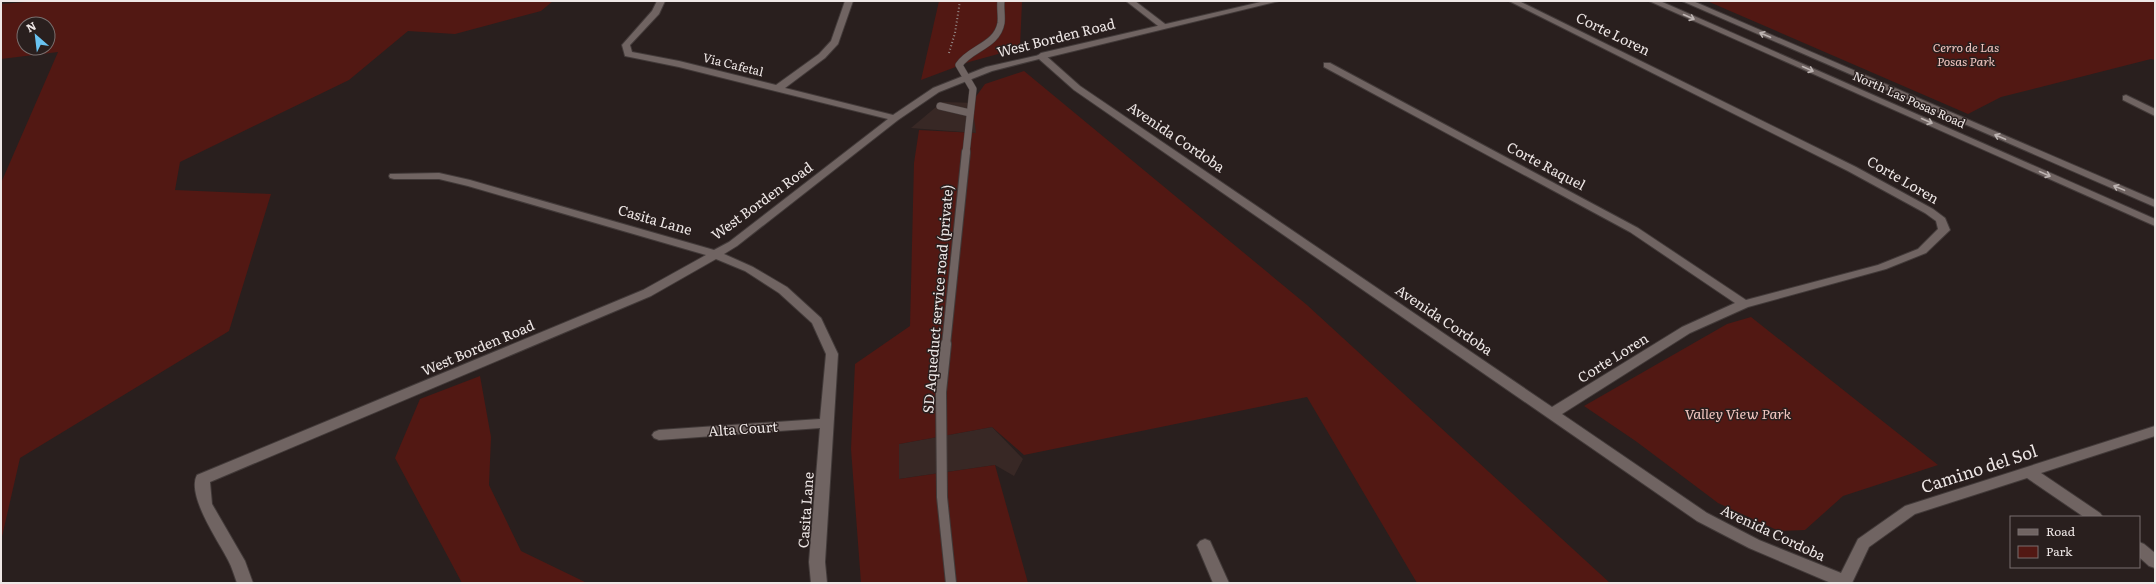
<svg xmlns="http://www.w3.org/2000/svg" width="2156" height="584" font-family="Literata,serif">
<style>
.built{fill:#382825}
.green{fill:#521813;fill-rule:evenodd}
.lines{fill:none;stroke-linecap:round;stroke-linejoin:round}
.lane-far2-casing{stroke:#423a39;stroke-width:8}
.lane-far1-casing{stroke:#423a39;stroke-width:10}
.lane-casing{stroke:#423a39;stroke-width:12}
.street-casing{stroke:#423a39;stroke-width:2}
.secondary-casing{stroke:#423a39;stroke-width:2}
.path{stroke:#958c8b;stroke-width:2;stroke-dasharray:1 2.5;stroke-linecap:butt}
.lane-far2{stroke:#706462;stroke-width:7}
.lane-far1{stroke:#706462;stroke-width:8}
.lane{stroke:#706462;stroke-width:10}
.street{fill:#706462;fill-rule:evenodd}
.secondary{fill:#706462;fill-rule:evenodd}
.oneway{stroke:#bcb3b1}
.labels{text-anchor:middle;stroke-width:3;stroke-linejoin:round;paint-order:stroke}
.far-park-label{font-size:12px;font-style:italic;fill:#f3c7c1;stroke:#291f1e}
.far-street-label{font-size:12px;fill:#eee7e6;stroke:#291f1e}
.street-label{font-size:14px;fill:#eee7e6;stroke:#291f1e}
.park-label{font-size:14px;font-style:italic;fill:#f3c7c1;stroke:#291f1e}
.near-street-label{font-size:17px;fill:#eee7e6;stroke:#291f1e}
</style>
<rect width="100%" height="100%" fill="#291f1e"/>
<g class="built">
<path d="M 942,102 L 979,103 L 976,133 L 911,128 Z"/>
<path d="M 992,427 L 1023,459 L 1014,476 L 995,465 L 899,479 L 899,444 Z"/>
</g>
<g class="green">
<path d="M 39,1 L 553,1 L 541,11 L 455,34 L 408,31 L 349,80 L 180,162 L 175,190 L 271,194 L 229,331 L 20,458 L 1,541 L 1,183 L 58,52 L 1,59 L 1,4 ZM 24,24 L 48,24 L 48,48 L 24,48 Z"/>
<path d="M 939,1 L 1022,1 L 1020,48 L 969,62 L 921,80 Z"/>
<path d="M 1707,1 L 2155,1 L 2155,60 L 2151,59 L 2001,97 L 1968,114 Z"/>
<path d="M 1024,71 L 1307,305 L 1610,583 L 1417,583 L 1307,397 L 1024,455 L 992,427 L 899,444 L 899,479 L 995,465 L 1028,583 L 861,583 L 851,449 L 855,364 L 910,326 L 914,163 L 919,130 L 976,133 L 972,102 L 985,84 Z"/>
<path d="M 1751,317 L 1938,465 L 1843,496 L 1805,530 L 1779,531 L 1718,503 L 1637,442 L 1584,406 L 1727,324 Z"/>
<path d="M 480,376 L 491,437 L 489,485 L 521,551 L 587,583 L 462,583 L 395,458 L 420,399 Z"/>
</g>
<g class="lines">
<defs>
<g id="lane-far2">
<path d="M 940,106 L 970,113"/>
<path d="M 966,153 L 973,89 L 959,65 C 970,48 997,46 1001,23 C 1002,16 1000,8 1001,1"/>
</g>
<path id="lane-far1" d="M 946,345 L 966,152"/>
<path id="lane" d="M 946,344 L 941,392 L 942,497 L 951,583"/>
<g id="street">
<path d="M 657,1 L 665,1 L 659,14 L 630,45 L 632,52 L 679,61 L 776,85 L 819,54 L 831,41 L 845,1 L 853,1 L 838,44 L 825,58 L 785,88 L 893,115 L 933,88 L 986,67 L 1044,54 L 1080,86 L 1552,407 L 1682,327 L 1735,303 L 1630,232 L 1324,67 L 1324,63 L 1330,63 L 1638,228 L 1746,300 L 1878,265 L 1918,249 L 1938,229 L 1936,221 L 1925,213 L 1848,171 L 1509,1 L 1519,1 L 1856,167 L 1933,209 L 1945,218 L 1950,230 L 1926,253 L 1886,269 L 1748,307 L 1690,333 L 1562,414 L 1707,513 L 1759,540 L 1841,573 L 1858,539 L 1905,506 L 2155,426 L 2155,436 L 2041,473 L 2100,513 L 2103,517 L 2084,517 L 2027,478 L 1915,514 L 1869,547 L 1852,583 L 1831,583 L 1749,548 L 1697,521 L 1074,90 L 1039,59 L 992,71 L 939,92 L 898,120 L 737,246 L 724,254 L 753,267 L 787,287 L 821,318 L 838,354 L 825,562 L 827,583 L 811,583 L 809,562 L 820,428 L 659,440 L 654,438 L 652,435 L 654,432 L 659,430 L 820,419 L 826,354 L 812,323 L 779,293 L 745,271 L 716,259 L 651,296 L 210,482 L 212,504 L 245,561 L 253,583 L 237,583 C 234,575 232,567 228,560 C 219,542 186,495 197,475 L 643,290 L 706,255 L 468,186 L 439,179 L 394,179 L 390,178 L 389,176 L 390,174 L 439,173 L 470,180 L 714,250 L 729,242 L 888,119 L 679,67 L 625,56 L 622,45 L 652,11 Z"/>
<path d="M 1126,1 L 1135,1 L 1169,27 L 1162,29 Z"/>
<path d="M 2126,95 L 2155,109 L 2155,116 L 2123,100 L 2123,96 Z"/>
<path d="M 1205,539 L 1210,541 L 1229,583 L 1213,583 L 1197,545 L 1200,541 Z"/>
<path d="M 2139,542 L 2144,544 L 2155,553 L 2155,568 L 2149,566 L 2139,557 Z"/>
</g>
<g id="secondary">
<path d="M 1265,1 L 1279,1 L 1041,59 L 1037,56 L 1041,53 Z"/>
<path d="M 1649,1 L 1660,1 L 2155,219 L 2155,226 Z"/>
<path d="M 1682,1 L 1693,1 L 2155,200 L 2155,207 Z"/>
</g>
</defs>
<use href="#lane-far2" class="lane-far2-casing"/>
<use href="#lane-far1" class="lane-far1-casing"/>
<use href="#lane" class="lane-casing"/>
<use href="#street" class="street-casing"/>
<use href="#secondary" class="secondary-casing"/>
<path class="path" d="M 949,53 L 955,33 L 960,1"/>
<use href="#lane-far2" class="lane-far2"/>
<use href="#lane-far1" class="lane-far1"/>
<use href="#lane" class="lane"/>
<use href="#street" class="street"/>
<use href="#secondary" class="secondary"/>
</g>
<defs><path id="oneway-shaft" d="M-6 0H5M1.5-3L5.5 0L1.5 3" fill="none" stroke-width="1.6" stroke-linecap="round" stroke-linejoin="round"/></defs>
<g class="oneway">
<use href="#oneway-shaft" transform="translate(1689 17) rotate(24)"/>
<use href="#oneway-shaft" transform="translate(1765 35) rotate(-157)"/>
<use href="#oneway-shaft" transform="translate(1808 69) rotate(24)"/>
<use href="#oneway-shaft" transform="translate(1927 121) rotate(24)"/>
<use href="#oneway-shaft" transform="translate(2000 137) rotate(-157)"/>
<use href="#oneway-shaft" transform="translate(2045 174) rotate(24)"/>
<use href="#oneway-shaft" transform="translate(2119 188) rotate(-157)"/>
</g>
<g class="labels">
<g class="far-park-label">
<text x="1966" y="52">Cerro de Las<tspan x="1966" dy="14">Posas Park</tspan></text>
</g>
<g class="far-street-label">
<text transform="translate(733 65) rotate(14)" y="4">Via Cafetal</text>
<text transform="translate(1909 100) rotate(24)" y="4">North Las Posas Road</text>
</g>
<g class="street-label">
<text transform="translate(1613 34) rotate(26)" y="5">Corte Loren</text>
<text transform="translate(1056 38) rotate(-14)" y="5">West Borden Road</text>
<text transform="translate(1176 137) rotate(34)" y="5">Avenida Cordoba</text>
<text transform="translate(1546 166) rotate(28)" y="5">Corte Raquel</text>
<text transform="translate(1903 180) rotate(30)" y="5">Corte Loren</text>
<text transform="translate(762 201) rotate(-36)" y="5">West Borden Road</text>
<text transform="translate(655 220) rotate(16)" y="5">Casita Lane</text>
<text transform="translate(938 299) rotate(-85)" y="5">SD Aqueduct service road (private)</text>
<text transform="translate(1444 320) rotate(34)" y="5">Avenida Cordoba</text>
<text transform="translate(478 348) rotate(-23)" y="5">West Borden Road</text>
<text transform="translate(1613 358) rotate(-32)" y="5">Corte Loren</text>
<text transform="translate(743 429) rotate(-4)" y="5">Alta Court</text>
<text transform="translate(806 510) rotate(-86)" y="5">Casita Lane</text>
<text transform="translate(1773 533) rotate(25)" y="5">Avenida Cordoba</text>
</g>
<g class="park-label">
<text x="1738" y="419">Valley View Park</text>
</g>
<g class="near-street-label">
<text transform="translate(1979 469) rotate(-18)" y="6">Camino del Sol</text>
</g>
</g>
<rect width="2156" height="584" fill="none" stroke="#eee7e6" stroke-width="4"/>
<rect x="2010" y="516" width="130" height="52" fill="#291f1e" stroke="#786f6e"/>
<rect x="2018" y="529" width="20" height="6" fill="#706462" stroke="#786f6e"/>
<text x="2046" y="536" font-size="12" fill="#eee7e6">Road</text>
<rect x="2018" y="546" width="20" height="12" fill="#521813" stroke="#786f6e"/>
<text x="2046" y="556" font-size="12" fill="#eee7e6">Park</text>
<g transform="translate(36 36) rotate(332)"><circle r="19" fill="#291f1e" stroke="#786f6e"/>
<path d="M0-3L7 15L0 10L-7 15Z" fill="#69c3f1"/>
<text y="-6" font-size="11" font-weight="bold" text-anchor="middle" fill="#eee7e6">N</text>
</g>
</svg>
